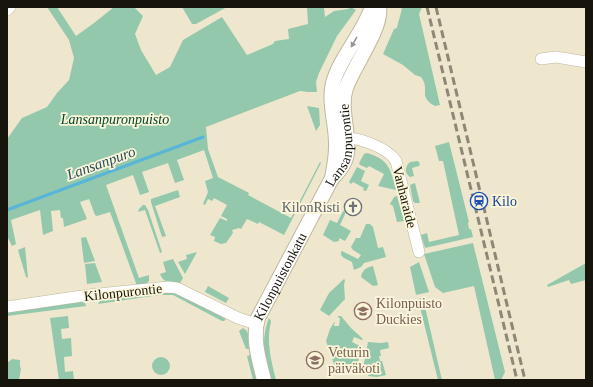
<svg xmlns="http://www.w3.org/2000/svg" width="593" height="387" font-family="Georgia,serif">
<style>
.green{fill:#93c8ac}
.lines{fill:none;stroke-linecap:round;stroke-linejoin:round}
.stream{stroke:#59b5d7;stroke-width:3}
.minor-casing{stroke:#beb89e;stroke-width:12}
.tertiary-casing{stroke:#beb89e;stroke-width:16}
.minor{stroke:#fff;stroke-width:11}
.tertiary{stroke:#fff;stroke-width:14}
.rail{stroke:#8d8876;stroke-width:3;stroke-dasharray:8 4;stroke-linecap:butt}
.oneway{fill:#979691}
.labels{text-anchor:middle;stroke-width:3.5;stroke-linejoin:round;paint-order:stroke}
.park-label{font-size:14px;font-style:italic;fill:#00462d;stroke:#fbf5da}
.street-label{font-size:14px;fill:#17150b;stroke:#fbf5da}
.transit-label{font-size:14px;fill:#164399;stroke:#fbf5da;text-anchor:start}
.worship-label{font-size:14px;fill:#5b616d;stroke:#fbf5da;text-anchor:end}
.education-label{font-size:14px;fill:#785e54;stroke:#fbf5da;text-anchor:start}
.water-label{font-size:15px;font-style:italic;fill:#264e5d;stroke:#fbf5da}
</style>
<rect width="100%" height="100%" fill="#eee7cd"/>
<g class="green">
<path d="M 47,7 L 57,7 L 76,36 L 94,23 L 114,7 L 134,7 L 143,16 L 135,34 L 141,50 L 156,75 L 170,67 L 183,40 L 222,17 L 247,55 L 273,44 L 275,41 L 289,39 L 288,29 L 308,24 L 307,7 L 324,8 L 325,17 L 334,11 L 348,9 L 351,7 L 356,10 L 337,36 L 319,73 L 316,82 L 317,92 L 308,92 L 300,91 L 206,127 L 208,149 L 218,177 L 249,193 L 248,195 L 291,218 L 320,162 L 321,163 L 284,235 L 259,222 L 258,224 L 247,219 L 241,229 L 239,228 L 232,230 L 233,233 L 226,243 L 221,244 L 214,241 L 215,237 L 210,235 L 220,218 L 227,221 L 227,219 L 221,216 L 227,205 L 214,198 L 212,201 L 208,199 L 205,205 L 203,204 L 208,192 L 205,181 L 213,178 L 204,150 L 177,160 L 184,180 L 175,183 L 168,163 L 142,172 L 149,192 L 140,195 L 133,175 L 106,185 L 139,278 L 149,275 L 149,281 L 145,285 L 137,286 L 110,212 L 97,216 L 95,215 L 89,199 L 80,202 L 87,219 L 64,227 L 63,218 L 61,218 L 60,210 L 51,211 L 53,231 L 43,235 L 40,210 L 11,220 L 16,244 L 12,246 L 7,236 L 7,139 L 22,118 L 47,107 L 57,93 L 69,80 L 74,58 L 69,40 Z"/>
<path d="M 182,7 L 227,7 L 196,24 L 192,24 Z"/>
<path d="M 402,7 L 422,7 L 419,14 L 440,105 L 435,106 C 417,96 431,90 421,77 L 415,75 L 403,65 L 383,54 L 394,29 L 397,28 C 398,21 401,15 402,7 Z"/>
<path d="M 307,106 L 319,108 L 320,125 L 316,131 Z"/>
<path d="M 449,142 L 469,222 L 468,223 L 469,229 L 471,229 L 473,237 L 425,248 L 421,235 L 427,233 L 429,242 L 459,235 L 443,161 L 439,161 L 435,146 Z"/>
<path d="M 367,153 C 389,159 391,170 396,190 L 378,186 L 384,174 L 369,166 L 367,168 L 360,165 L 359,163 L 364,154 Z"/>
<path d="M 418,161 L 420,164 L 419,166 L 412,168 L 414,176 L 410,177 C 404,173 405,166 410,162 Z"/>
<path d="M 357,167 L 365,171 L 361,181 L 369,185 L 366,191 L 363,190 L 364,188 L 353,182 L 351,184 L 349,182 Z"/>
<path d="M 415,183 L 420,203 L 415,203 L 413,201 L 410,185 Z"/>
<path d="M 178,190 L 180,197 L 155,206 L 166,236 L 162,237 L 151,202 L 151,199 Z"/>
<path d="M 397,196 L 404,221 L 397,222 L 393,206 L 390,204 L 394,197 Z"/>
<path d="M 143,205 L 145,205 L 148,210 L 162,252 L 160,253 L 145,210 L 138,212 L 139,209 Z"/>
<path d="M 343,211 L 346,212 L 340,225 L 351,231 L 345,241 L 339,238 L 339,241 L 334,242 L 323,235 L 330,220 L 337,223 Z"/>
<path d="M 366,224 L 370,224 L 373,227 L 378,248 L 383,247 L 386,257 L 364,263 L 361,267 L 354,270 L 352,262 L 344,258 L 341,255 L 341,252 L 342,251 L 358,259 L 361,255 L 353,250 L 351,247 L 356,238 L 360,238 Z"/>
<path d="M 86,237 L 95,261 L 84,263 L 81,238 Z"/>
<path d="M 473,243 L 505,372 L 501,380 L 495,380 L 474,286 L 443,293 L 435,287 L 424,254 Z"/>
<path d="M 25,247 L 28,278 L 26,277 L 18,250 Z"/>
<path d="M 197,252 L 185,274 L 178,262 L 187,259 L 186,255 Z"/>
<path d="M 173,259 L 183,278 L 180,283 C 170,281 165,285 160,274 L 166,272 L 163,262 Z"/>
<path d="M 419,262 L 429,292 L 416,295 L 410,267 Z"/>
<path d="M 95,263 L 102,282 L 87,284 L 85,264 Z"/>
<path d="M 586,263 L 586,280 L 571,284 L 569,280 L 548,287 L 547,285 Z"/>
<path d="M 373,266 L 378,285 L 373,286 L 361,277 C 362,270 367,267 373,266 Z"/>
<path d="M 344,279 L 345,280 L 344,285 L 345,299 L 329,316 L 320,310 L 329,293 Z"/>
<path d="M 208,286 L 229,298 L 226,303 L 205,292 Z"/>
<path d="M 161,290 L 179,294 L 226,319 L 224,321 L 222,321 L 173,295 L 159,295 L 98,304 L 101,299 Z"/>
<path d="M 423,298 L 441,376 L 442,380 L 438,380 L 418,299 Z"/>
<path d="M 80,301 L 85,303 L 86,306 L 7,316 L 7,311 Z"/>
<path d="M 68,316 L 69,328 L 61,329 L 62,339 L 71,338 L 72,356 L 64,357 L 65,372 L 73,371 L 74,380 L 59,380 L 50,318 Z"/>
<path d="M 339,316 L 341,316 L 351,328 L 363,339 L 362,340 L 354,337 L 352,342 L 362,347 L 357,366 L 354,368 L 350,364 L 344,366 L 343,372 L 339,373 L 336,370 L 326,341 L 330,329 L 335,321 L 334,326 L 339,326 L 340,318 L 337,317 Z"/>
<path d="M 269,318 L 271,321 C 266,341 271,360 276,380 L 270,380 C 265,357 260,341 269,318 Z"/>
<path d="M 243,328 L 247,331 L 249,337 L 258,380 L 253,380 L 247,356 L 250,355 L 249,349 L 246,349 L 239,331 Z"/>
<path d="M 368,342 L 381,343 L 388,342 L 389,348 L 380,350 L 381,356 L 379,356 L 380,361 L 382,361 L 386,375 L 377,377 L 368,376 L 369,373 L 371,373 L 371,367 L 366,366 L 365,372 L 367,372 L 366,375 L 362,374 Z"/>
<circle cx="161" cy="366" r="9"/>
<path d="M 12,359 L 20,360 L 20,366 L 21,369 L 19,380 L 7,380 L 7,363 Z"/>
</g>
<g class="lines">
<path class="stream" d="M 7,210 L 203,137"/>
<defs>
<g id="minor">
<path d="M 7,10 L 10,7"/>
<path d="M 541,59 L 556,57 L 586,62"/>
<path d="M 340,138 C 356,136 387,147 396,161 L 419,252"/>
<path d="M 7,307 L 89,295 L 168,287 L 177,288 L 238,318 L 256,324"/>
</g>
<g id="tertiary">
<path d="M 332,178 C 334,168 336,157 336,147 C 337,126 328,104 333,83 C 340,57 363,34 372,7"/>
<path id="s1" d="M 264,380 C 259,360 252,338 258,318 L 331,180 C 335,175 341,169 344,163 C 354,144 338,110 346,88 C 353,67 383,27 379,7"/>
</g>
</defs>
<use href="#minor" class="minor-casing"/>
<use href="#tertiary" class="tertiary-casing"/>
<use href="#minor" class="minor"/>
<use href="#tertiary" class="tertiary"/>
<g class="rail">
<path d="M 427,7 L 517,380"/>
<path d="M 436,7 L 525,380"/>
</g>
</g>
<defs><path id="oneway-solid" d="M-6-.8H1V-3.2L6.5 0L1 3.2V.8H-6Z"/></defs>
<use class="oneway" href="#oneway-solid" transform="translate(354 42) rotate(120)"/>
<defs>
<symbol id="station-ring" viewBox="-11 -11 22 22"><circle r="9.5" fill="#fbf5da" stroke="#1a4fb4" stroke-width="1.5"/><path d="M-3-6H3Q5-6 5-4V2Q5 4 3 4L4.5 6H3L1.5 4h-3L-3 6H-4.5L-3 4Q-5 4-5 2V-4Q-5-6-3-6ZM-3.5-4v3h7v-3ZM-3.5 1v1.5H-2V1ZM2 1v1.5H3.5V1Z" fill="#1a4fb4"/></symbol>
<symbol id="church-ring" viewBox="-11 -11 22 22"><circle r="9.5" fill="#fbf5da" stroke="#6b7280" stroke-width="1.5"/><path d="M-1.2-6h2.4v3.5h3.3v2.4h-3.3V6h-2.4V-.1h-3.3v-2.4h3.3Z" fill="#6b7280"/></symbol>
<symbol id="school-ring" viewBox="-11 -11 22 22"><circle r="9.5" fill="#fbf5da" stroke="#8d6e63" stroke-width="1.5"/><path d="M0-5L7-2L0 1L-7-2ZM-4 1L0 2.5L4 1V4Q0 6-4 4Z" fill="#8d6e63"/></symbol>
</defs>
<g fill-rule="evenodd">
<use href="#station-ring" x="469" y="191" width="20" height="20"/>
<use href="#church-ring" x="343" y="197" width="20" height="20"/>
<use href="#school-ring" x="353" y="301" width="20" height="20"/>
<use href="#school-ring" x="305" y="350" width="20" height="20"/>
</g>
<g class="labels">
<g class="park-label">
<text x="115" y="124">Lansanpuronpuisto</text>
</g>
<g class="street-label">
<text dy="5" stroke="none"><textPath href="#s1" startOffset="257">Lansanpurontie</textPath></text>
<text transform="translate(405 197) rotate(76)" y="5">Vanharaide</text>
<text dy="5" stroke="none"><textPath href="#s1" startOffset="110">Kilonpuistonkatu</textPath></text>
<text transform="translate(123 292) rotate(-6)" y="5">Kilonpurontie</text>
</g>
<g class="transit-label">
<text x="492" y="206">Kilo</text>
</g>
<g class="worship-label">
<text x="340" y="212">KilonRisti</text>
</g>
<g class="education-label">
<text x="376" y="308">Kilonpuisto<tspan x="376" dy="16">Duckies</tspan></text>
<text x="328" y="357">Veturin<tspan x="328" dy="16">päiväkoti</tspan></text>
</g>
<g class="water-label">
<text transform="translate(101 163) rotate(-20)" y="5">Lansanpuro</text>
</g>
</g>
<rect width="593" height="387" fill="none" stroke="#17150b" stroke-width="16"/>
</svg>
